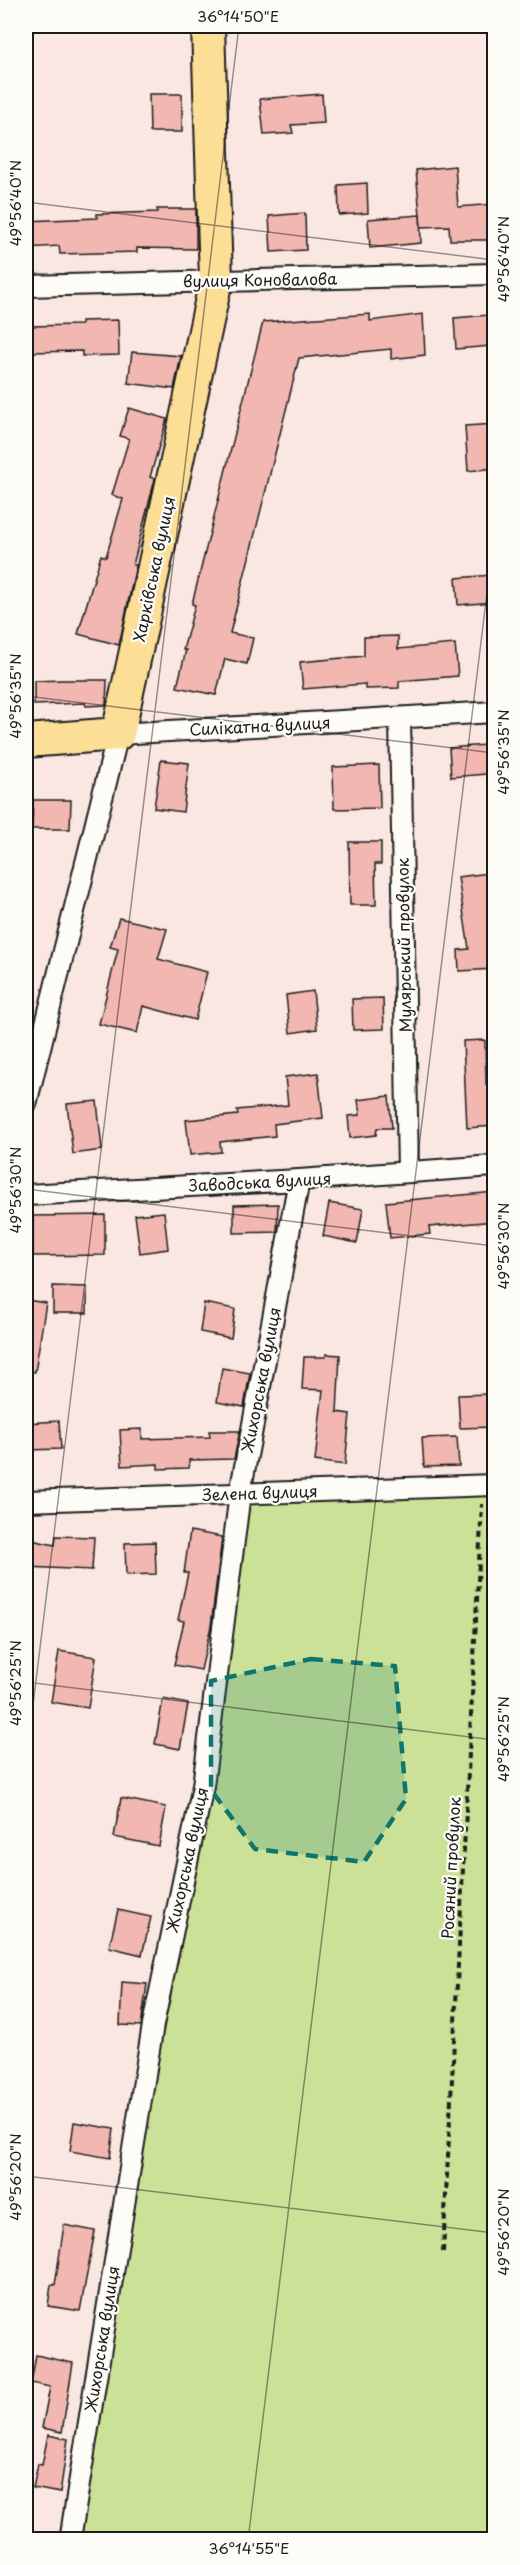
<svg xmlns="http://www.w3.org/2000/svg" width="520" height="2565" font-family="'Playpen Sans',sans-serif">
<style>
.green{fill:#cbe197;stroke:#747e5a;stroke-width:1.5}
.building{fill:#f2b7b1;stroke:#1c1c1c;stroke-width:1.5}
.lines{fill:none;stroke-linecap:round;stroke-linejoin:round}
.minor-casing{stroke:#1c1c1c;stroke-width:24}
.primary-casing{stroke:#1c1c1c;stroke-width:36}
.path{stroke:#1c1c1c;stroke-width:4;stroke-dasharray:6 4.5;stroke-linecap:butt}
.minor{stroke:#fdfcf7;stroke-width:20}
.primary{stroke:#fcde96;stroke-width:32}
.marked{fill:#0f766e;fill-opacity:0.2;stroke:#0f766e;stroke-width:4.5;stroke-dasharray:12 8;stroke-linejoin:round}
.ticks{fill:none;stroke:#1c1c1c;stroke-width:1.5;stroke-opacity:0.45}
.labels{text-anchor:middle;stroke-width:4.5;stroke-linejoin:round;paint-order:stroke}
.street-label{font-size:16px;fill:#1c1c1c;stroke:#fdfcf7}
.neatline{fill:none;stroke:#1c1c1c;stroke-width:2}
.ticks-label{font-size:15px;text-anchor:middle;fill:#1c1c1c}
</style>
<rect width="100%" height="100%" fill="#fae7e2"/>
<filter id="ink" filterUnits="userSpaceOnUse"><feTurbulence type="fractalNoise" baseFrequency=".0167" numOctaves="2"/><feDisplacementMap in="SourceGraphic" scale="12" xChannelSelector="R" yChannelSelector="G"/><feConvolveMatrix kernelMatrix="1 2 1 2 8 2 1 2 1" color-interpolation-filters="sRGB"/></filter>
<g filter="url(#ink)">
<path class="green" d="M 494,1485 L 494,2539 L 70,2540 L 203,1786 L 240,1493 Z"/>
<g class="building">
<path d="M 149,94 L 182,94 L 182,132 L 150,132 Z"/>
<path d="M 322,94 L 324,123 L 291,125 L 293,133 L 264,135 L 260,99 Z"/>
<path d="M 455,166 L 458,207 L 495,204 L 495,240 L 450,240 L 449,226 L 421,227 L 416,170 Z"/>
<path d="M 367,183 L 368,213 L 339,215 L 338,185 Z"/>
<path d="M 157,209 L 196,209 L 196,249 L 137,248 L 137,252 L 60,254 L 59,246 L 26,248 L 26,221 L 97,218 L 97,214 L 158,212 Z"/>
<path d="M 305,213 L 306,250 L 271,252 L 269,216 Z"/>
<path d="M 420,215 L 421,243 L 370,248 L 368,219 Z"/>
<path d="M 370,314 L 370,321 L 423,314 L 425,355 L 391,359 L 391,349 L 299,358 L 230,633 L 253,638 L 247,664 L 225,659 L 216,695 L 177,687 L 186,650 L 183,650 L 195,605 L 192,604 L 263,322 Z"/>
<path d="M 489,315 L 491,346 L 456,349 L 454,318 Z"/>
<path d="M 118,320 L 119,355 L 82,356 L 82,351 L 29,352 L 28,326 L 81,325 L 81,321 Z"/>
<path d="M 132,352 L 181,356 L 174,389 L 128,383 Z"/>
<path d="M 129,408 L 167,419 L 150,477 L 155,479 L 133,565 L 136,565 L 119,645 L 78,634 L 101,555 L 106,557 L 123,499 L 112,495 L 129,439 L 120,436 Z"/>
<path d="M 495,424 L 495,468 L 468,471 L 465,426 Z"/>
<path d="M 492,575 L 494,602 L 458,605 L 456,578 Z"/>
<path d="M 398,636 L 398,649 L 455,644 L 458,676 L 399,681 L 399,688 L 365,689 L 365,684 L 303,689 L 300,662 L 364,656 L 364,637 Z"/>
<path d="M 62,680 L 107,680 L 106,705 L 86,706 L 85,703 L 34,705 L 34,681 Z"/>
<path d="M 485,745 L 486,774 L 451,777 L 449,748 Z"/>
<path d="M 161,760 L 189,763 L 183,812 L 154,808 Z"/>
<path d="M 379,765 L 380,808 L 334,809 L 333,767 Z"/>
<path d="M 33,800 L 71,800 L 70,829 L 32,829 Z"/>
<path d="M 349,842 L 381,842 L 381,864 L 375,864 L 376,905 L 350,905 Z"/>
<path d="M 489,873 L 495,906 L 495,969 L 459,971 L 458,950 L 469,949 L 458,877 Z"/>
<path d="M 119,918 L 167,929 L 158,959 L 207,972 L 195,1020 L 143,1006 L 137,1033 L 99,1024 L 118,949 L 110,947 Z"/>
<path d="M 313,991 L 317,1029 L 290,1033 L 286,995 Z"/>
<path d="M 383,998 L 384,1029 L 353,1030 L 352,999 Z"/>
<path d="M 485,1040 L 486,1084 L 495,1084 L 495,1126 L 467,1128 L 463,1041 Z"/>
<path d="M 318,1073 L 323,1118 L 274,1124 L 275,1136 L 220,1142 L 221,1152 L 190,1155 L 186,1120 L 238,1115 L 237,1110 L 288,1105 L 285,1077 Z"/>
<path d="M 389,1096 L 392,1128 L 377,1128 L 376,1135 L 350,1138 L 348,1116 L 360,1115 L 358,1100 Z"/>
<path d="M 97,1101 L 102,1150 L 73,1154 L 67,1104 Z"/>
<path d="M 495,1192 L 495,1221 L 429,1227 L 430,1234 L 390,1238 L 386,1202 Z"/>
<path d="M 329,1203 L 363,1209 L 357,1243 L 323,1236 Z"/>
<path d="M 278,1204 L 277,1232 L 234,1233 L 234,1205 Z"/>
<path d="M 164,1212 L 168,1249 L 140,1253 L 135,1215 Z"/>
<path d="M 105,1215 L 105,1255 L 33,1256 L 33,1216 Z"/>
<path d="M 53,1286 L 87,1287 L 87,1313 L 53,1313 Z"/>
<path d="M 26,1300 L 46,1303 L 35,1372 L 26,1371 Z"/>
<path d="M 204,1303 L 235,1309 L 231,1338 L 200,1332 Z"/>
<path d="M 326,1354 L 340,1355 L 337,1412 L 350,1414 L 345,1465 L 315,1461 L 323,1390 L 302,1389 L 304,1357 L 326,1357 Z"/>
<path d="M 222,1368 L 250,1373 L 244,1407 L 217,1402 Z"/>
<path d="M 492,1394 L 494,1427 L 460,1428 L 458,1395 Z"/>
<path d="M 59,1421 L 61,1449 L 26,1450 L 26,1423 Z"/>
<path d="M 142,1429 L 142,1439 L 210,1437 L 209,1431 L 240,1431 L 234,1459 L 189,1460 L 189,1468 L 158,1469 L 158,1464 L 122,1466 L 120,1430 Z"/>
<path d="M 457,1437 L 459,1466 L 424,1467 L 422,1438 Z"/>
<path d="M 190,1531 L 222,1537 L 211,1626 L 201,1670 L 174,1665 L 184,1621 L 178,1620 L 188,1573 L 184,1573 Z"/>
<path d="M 56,1536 L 94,1537 L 92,1570 L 26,1567 L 26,1539 L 55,1545 Z"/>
<path d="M 155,1542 L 156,1574 L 126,1575 L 125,1543 Z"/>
<path d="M 59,1651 L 96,1657 L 88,1708 L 51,1702 Z"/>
<path d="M 163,1699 L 188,1704 L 180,1749 L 155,1744 Z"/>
<path d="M 121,1798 L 166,1807 L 159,1846 L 114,1837 Z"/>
<path d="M 118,1910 L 151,1917 L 142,1955 L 109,1947 Z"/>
<path d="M 122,1982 L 147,1984 L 141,2026 L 120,2025 Z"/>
<path d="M 74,2122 L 114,2129 L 110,2158 L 70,2151 Z"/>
<path d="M 64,2225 L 95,2231 L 80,2311 L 48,2306 L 51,2285 L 55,2285 Z"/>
<path d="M 36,2355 L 73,2363 L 62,2432 L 42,2428 L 50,2387 L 31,2383 Z"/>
<path d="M 48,2435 L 68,2439 L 60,2493 L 33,2488 L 38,2464 L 42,2465 Z"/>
</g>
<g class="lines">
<defs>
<g id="minor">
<path d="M 26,286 L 494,274"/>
<path d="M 400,718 L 408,1172"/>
<path d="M 26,1104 L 118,734 L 494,712"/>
<path d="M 26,1195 L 299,1180 L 494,1166"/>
<path d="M 26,1501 L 494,1485"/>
<path d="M 70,2540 L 153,2025 L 203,1786 L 240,1493 L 299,1180"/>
</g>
<path id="primary" d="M 26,741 L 118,734 L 216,280 L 208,26"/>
</defs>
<use href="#minor" class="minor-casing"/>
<use href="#primary" class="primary-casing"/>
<path class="path" d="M 443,2252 L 482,1504"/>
<use href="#minor" class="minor"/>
<use href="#primary" class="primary"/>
</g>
</g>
<path class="marked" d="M 311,1659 L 395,1666 L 406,1799 L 364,1862 L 255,1849 L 211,1790 L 211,1681 Z"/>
<path class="ticks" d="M 26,202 L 494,260M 26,696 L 494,753M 26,1189 L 494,1246M 26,1682 L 494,1740M 26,1762 L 239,26M 26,2176 L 494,2233M 248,2540 L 494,536"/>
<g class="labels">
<g class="street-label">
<text transform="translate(260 280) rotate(-1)" y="6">вулиця Коновалова</text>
<text transform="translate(154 569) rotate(-78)" y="6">Харківська вулиця</text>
<text transform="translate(260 726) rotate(-3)" y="6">Силікатна вулиця</text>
<text transform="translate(404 945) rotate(-91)" y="6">Мулярський провулок</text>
<text transform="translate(260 1182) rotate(-3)" y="6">Заводська вулиця</text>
<text transform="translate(261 1380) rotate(-79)" y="6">Жихорська вулиця</text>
<text transform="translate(260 1493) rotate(-2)" y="6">Зелена вулиця</text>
<text transform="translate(187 1860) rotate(-78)" y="6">Жихорська вулиця</text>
<text transform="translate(451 1868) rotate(-87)" y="6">Росяний провулок</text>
<text transform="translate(102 2339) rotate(-81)" y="6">Жихорська вулиця</text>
</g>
</g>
<rect width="520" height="2565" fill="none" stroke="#fdfcf7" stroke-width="66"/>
<rect x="33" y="33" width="454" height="2499" class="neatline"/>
<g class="ticks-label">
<text x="238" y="22">36°14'50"E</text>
<text transform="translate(16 203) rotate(-90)" y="5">49°56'40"N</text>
<text transform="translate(504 259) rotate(-90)" y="5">49°56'40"N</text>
<text transform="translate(16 696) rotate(-90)" y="5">49°56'35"N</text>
<text transform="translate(504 752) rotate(-90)" y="5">49°56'35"N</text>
<text transform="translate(16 1190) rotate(-90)" y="5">49°56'30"N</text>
<text transform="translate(504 1246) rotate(-90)" y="5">49°56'30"N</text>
<text transform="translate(16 1683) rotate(-90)" y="5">49°56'25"N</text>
<text transform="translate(504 1739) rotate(-90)" y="5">49°56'25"N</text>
<text transform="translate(16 2177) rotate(-90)" y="5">49°56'20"N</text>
<text transform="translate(504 2232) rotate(-90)" y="5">49°56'20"N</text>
<text x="249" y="2554">36°14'55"E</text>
</g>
</svg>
